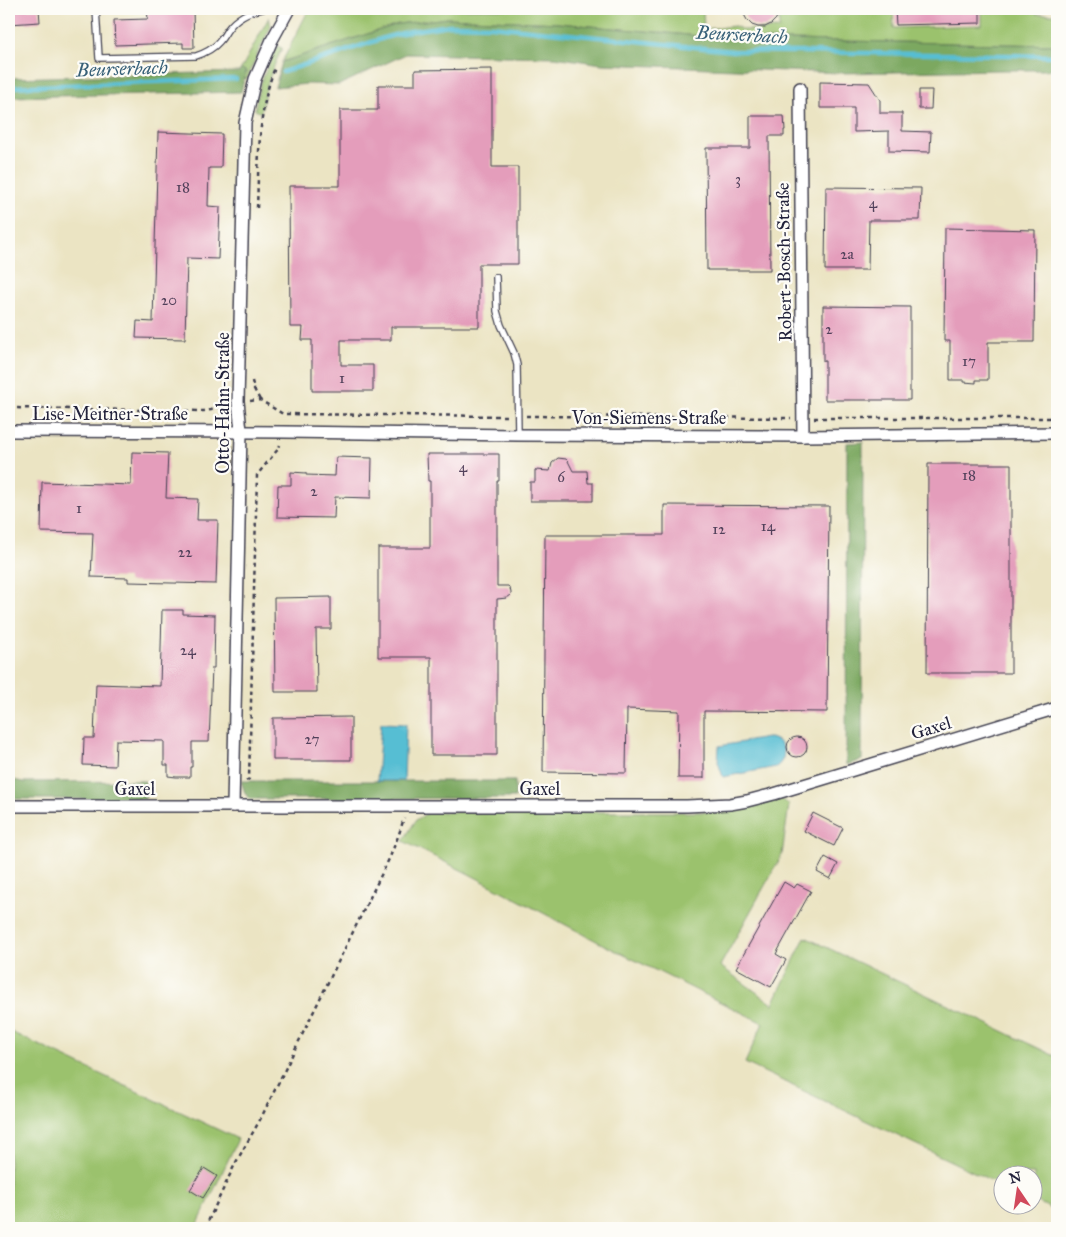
<svg xmlns="http://www.w3.org/2000/svg" width="1066" height="1237" font-family="'IM FELL Great Primer',serif">
<style>
.green{fill:#9bc26d;stroke:#5e7254}
.forest{fill:#7ca860;stroke:#4f654e}
.water{fill:#56bed3;stroke:#3c7087}
.lines{fill:none;stroke-linecap:round;stroke-linejoin:round}
.stream{stroke:#56bed3;stroke-width:4.5}
.building{fill:#e49dbb}
.lane-casing{stroke:#403f4f;stroke-width:8}
.street-casing{stroke:#403f4f;stroke-width:14}
.path{stroke:#403f4f;stroke-width:2.5;stroke-dasharray:4 4;stroke-linecap:butt}
.lane{stroke:#fff;stroke-width:5.5}
.street{stroke:#fff;stroke-width:11}
.labels{text-anchor:middle;stroke-width:4.5;stroke-linejoin:round;paint-order:stroke}
.number-label{font-size:15px;fill:#52415b}
.street-label{font-size:18px;fill:#22223b;stroke:#fdfcf7}
.water-label{font-size:19px;font-style:italic;fill:#376078;stroke:#fdfcf7}
</style>
<rect width="100%" height="100%" fill="#fdfcf7"/>
<filter id="ink" filterUnits="userSpaceOnUse"><feTurbulence type="fractalNoise" baseFrequency=".02" numOctaves="2"/><feDisplacementMap in="SourceGraphic" scale="10" xChannelSelector="R" yChannelSelector="G"/><feConvolveMatrix kernelMatrix="1 2 1 2 8 2 1 2 1" color-interpolation-filters="sRGB"/></filter>
<filter id="wash" filterUnits="userSpaceOnUse"><feTurbulence type="fractalNoise" baseFrequency=".0096" numOctaves="4" result="noise"/><feDisplacementMap in="SourceGraphic" scale="20" xChannelSelector="R" yChannelSelector="G"/><feGaussianBlur stdDeviation="1.12" result="paint"/><feColorMatrix in="noise" values="0 0 0 0 0 0 0 0 0 0 0 0 0 0 0 0 0 1.4 0 .05"/><feComposite in="paint" operator="in"/></filter>
<g filter="url(#wash)">
<rect width="100%" height="100%" fill="#ebe4c3"/>
<g class="green">
<path d="M 309,9 L 703,9 L 704,29 L 735,26 L 743,30 L 779,29 L 779,11 L 789,11 L 789,9 L 893,9 L 894,28 L 982,25 L 982,9 L 1037,9 L 1037,14 L 1057,14 L 1057,45 L 732,39 L 558,23 L 448,18 L 398,24 L 282,62 Z"/>
<path d="M 269,17 L 271,26 L 258,53 L 247,79 L 244,79 L 246,71 L 241,69 Z"/>
<path d="M 277,46 L 282,48 C 271,71 265,88 261,113 L 255,110 C 257,87 267,67 277,46 Z"/>
<path d="M 782,799 L 789,805 L 782,855 L 720,966 L 773,1004 L 805,937 L 1057,1057 L 1057,1212 L 1034,1200 L 1034,1174 L 1004,1174 L 1003,1186 L 745,1063 L 763,1023 L 606,946 L 469,874 L 403,841 L 416,820 L 429,812 L 730,812 Z"/>
<path d="M 9,1031 L 238,1139 L 196,1228 L 9,1228 Z"/>
</g>
<g class="forest">
<path d="M 448,18 L 558,23 L 732,39 L 1057,45 L 1057,70 L 1004,70 L 841,73 L 602,64 L 554,57 L 406,54 L 339,85 L 308,84 L 275,87 L 282,62 L 398,24 Z"/>
<path d="M 241,69 L 246,71 L 241,92 L 9,97 L 9,78 L 239,72 Z"/>
<path d="M 863,442 L 862,760 L 846,765 L 847,443 Z"/>
<path d="M 9,779 L 23,782 L 145,781 L 145,799 L 9,799 Z"/>
<path d="M 241,781 L 515,781 L 515,798 L 249,799 L 245,793 Z"/>
</g>
<g class="water">
<path d="M 381,723 L 406,724 L 404,781 L 377,781 Z"/>
<path d="M 767,738 C 784,738 790,757 776,767 L 723,777 L 718,762 L 719,746 Z"/>
</g>
<g class="lines">
<g class="stream">
<path d="M 283,72 L 387,37 L 411,31 L 450,25 L 491,26 L 733,51 L 1057,56"/>
<path d="M 9,87 L 236,79"/>
</g>
</g>
<g id="blocks">
<g class="building">
<path d="M 9,9 L 39,9 L 40,22 L 9,24 Z"/>
<path d="M 147,9 L 193,9 L 194,48 L 183,48 L 183,43 L 115,45 L 114,20 L 148,19 Z"/>
<path d="M 741,9 L 780,9 L 776,19 L 771,24 L 765,27 L 758,27 L 752,25 L 747,20 Z"/>
<path d="M 895,9 L 980,9 L 980,23 L 896,25 Z"/>
<path d="M 492,69 L 492,167 L 518,167 L 518,264 L 479,264 L 479,327 L 391,327 L 391,340 L 341,340 L 341,365 L 373,365 L 373,391 L 312,391 L 312,340 L 302,340 L 303,327 L 290,327 L 289,186 L 340,186 L 340,110 L 378,110 L 378,85 L 415,85 L 415,70 Z"/>
<path d="M 820,82 L 869,83 L 880,100 L 880,113 L 902,113 L 902,131 L 931,132 L 930,152 L 889,151 L 889,131 L 854,132 L 854,108 L 820,108 Z"/>
<path d="M 919,90 L 932,90 L 931,109 L 919,109 Z"/>
<path d="M 750,116 L 784,116 L 785,130 L 784,130 L 784,136 L 769,136 L 770,270 L 707,270 L 706,148 L 750,148 Z"/>
<path d="M 158,132 L 222,134 L 221,168 L 209,168 L 208,206 L 220,207 L 218,259 L 187,258 L 185,339 L 136,338 L 137,321 L 153,322 Z"/>
<path d="M 826,187 L 921,188 L 920,220 L 869,220 L 868,270 L 825,270 Z"/>
<path d="M 945,228 L 1035,230 L 1034,342 L 988,342 L 988,380 L 976,380 L 976,383 L 964,382 L 964,380 L 950,380 L 950,341 L 944,341 Z"/>
<path d="M 823,306 L 910,307 L 910,400 L 825,400 L 825,361 L 823,361 Z"/>
<path d="M 132,452 L 168,453 L 166,498 L 198,499 L 197,520 L 218,520 L 216,584 L 128,582 L 128,578 L 91,577 L 93,533 L 41,532 L 42,482 L 131,485 Z"/>
<path d="M 427,454 L 499,454 L 499,481 L 497,481 L 497,586 L 508,586 L 510,588 L 511,593 L 511,595 L 507,598 L 497,599 L 497,755 L 431,755 L 431,657 L 378,657 L 378,548 L 430,548 L 430,481 L 428,481 Z"/>
<path d="M 336,457 L 372,458 L 371,498 L 335,497 L 334,518 L 277,517 L 278,485 L 291,485 L 291,472 L 306,473 L 306,475 L 335,476 Z"/>
<path d="M 558,458 L 566,459 L 568,461 L 573,471 L 587,471 L 588,483 L 593,483 L 593,501 L 530,501 L 530,482 L 535,482 L 535,470 L 550,471 L 552,463 Z"/>
<path d="M 928,464 L 1011,464 L 1011,673 L 927,673 Z"/>
<path d="M 664,505 L 829,506 L 827,712 L 704,711 L 704,778 L 678,778 L 679,711 L 627,709 L 626,773 L 543,772 L 545,535 L 664,535 Z"/>
<path d="M 331,597 L 331,629 L 316,629 L 317,692 L 275,692 L 274,598 Z"/>
<path d="M 162,610 L 183,610 L 183,614 L 215,615 L 214,668 L 212,668 L 209,742 L 192,742 L 192,767 L 190,767 L 190,777 L 176,777 L 168,776 L 168,765 L 164,765 L 164,741 L 116,740 L 115,766 L 83,765 L 84,738 L 94,738 L 96,684 L 160,686 Z"/>
<path d="M 351,717 L 351,760 L 273,760 L 273,718 Z"/>
<circle cx="797" cy="747" r="10"/>
<path d="M 813,813 L 843,828 L 834,846 L 804,831 Z"/>
<path d="M 825,857 L 838,864 L 830,879 L 817,872 Z"/>
<path d="M 784,882 L 794,888 L 797,884 L 811,891 L 776,954 L 786,960 L 771,987 L 736,968 Z"/>
<path d="M 204,1168 L 217,1176 L 203,1198 L 190,1190 Z"/>
</g>
</g>
</g>
<g filter="url(#ink)">
<use href="#blocks" fill-opacity="0" stroke="#403f4f" stroke-width="1"/>
<g class="lines">
<defs>
<g id="lane">
<path d="M 96,9 L 99,58 L 196,56 C 205,53 213,49 219,42 C 223,38 225,33 228,29 C 236,18 249,11 262,9"/>
<path d="M 496,277 L 497,311 L 501,325 L 514,353 L 517,365 L 518,435"/>
</g>
<g id="street">
<path d="M 800,88 L 803,436"/>
<path d="M 9,431 L 284,432 L 518,435 L 803,436 L 1057,433"/>
<path d="M 9,806 L 687,806 L 730,804 L 747,801 L 774,794 L 1057,708"/>
<path d="M 233,806 L 241,431 L 238,401 L 245,123 L 255,79 L 272,40 L 289,9"/>
</g>
</defs>
<use href="#lane" class="lane-casing"/>
<use href="#street" class="street-casing"/>
<g class="path">
<path d="M 257,208 C 259,162 257,111 275,68"/>
<path d="M 252,381 L 254,389 L 260,400"/>
<path d="M 250,401 L 260,400 L 283,414 L 508,416"/>
<path d="M 9,408 L 204,411 L 211,410 L 226,404"/>
<path d="M 526,416 L 791,418"/>
<path d="M 814,418 L 1057,418"/>
<path d="M 246,781 L 249,779 L 257,475 L 279,448 L 280,445"/>
<path d="M 205,1228 L 235,1164 L 261,1118 L 390,857 L 399,834 L 404,818"/>
</g>
<use href="#lane" class="lane"/>
<use href="#street" class="street"/>
</g>
</g>
<g class="labels">
<g class="number-label">
<text x="738" y="184">3</text>
<text x="183" y="192">18</text>
<text x="873" y="208">4</text>
<text x="847" y="259">2a</text>
<text x="169" y="305">20</text>
<text x="829" y="334">2</text>
<text x="969" y="366">17</text>
<text x="342" y="383">1</text>
<text x="463" y="472">4</text>
<text x="969" y="480">18</text>
<text x="561" y="482">6</text>
<text x="314" y="496">2</text>
<text x="79" y="513">1</text>
<text x="768" y="531">14</text>
<text x="719" y="534">12</text>
<text x="185" y="557">22</text>
<text x="188" y="655">24</text>
<text x="312" y="744">27</text>
</g>
<g class="street-label">
<text transform="translate(784 262) rotate(-91)" y="6">Robert-Bosch-Straße</text>
<text transform="translate(223 403) rotate(-90)" y="6">Otto-Hahn-Straße</text>
<text x="110" y="420">Lise-Meitner-Straße</text>
<text x="649" y="424">Von-Siemens-Straße</text>
<text transform="translate(931 728) rotate(-17)" y="6">Gaxel</text>
<text x="135" y="795">Gaxel</text>
<text x="540" y="795">Gaxel</text>
</g>
<g class="water-label">
<text transform="translate(742 34) rotate(3)" y="7">Beurserbach</text>
<text transform="translate(122 68) rotate(-2)" y="7">Beurserbach</text>
</g>
</g>
<rect width="1066" height="1237" fill="none" stroke="#fdfcf7" stroke-width="30"/>
<g transform="translate(1018 1190) rotate(347)"><circle r="24" fill="#fdfcf7" stroke="#a5a5ac"/>
<path d="M0-4L9 19L0 12L-9 19Z" fill="#d1495b"/>
<text y="-8" font-size="14" font-weight="bold" text-anchor="middle" fill="#22223b">N</text>
</g>
</svg>
